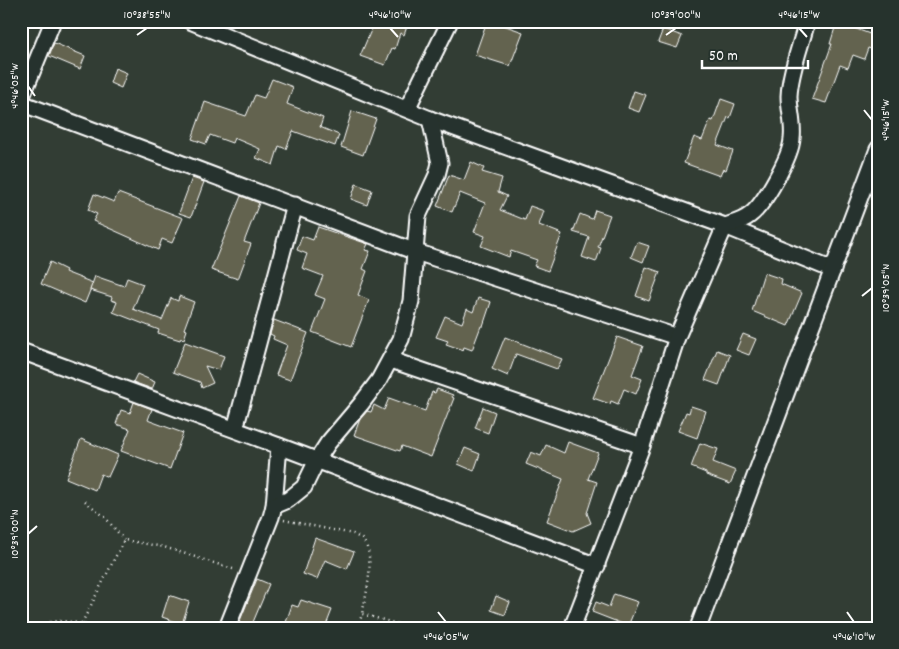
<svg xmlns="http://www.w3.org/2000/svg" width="899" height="649" font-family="Dekko,sans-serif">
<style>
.building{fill:#64644f;stroke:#fff}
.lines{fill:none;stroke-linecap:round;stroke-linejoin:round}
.minor-casing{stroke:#fff;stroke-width:19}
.path{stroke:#fff;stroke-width:2.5;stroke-dasharray:1 4;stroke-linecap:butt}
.minor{stroke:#26332d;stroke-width:15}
.ticks{fill:none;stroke:#fff;stroke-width:2}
.neatline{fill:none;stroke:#fff;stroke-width:2}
.ticks-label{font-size:12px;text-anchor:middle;fill:#fff}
</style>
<rect width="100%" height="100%" fill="#323d34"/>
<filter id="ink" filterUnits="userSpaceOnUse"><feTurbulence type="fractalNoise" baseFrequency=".02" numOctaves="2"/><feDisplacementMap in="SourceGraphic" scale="10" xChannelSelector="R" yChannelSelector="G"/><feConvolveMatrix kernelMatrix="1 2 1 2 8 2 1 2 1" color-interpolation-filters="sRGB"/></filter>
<g filter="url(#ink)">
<g class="building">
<path d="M 375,21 L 409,21 L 404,35 L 400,33 L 395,49 L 392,48 L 385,65 L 360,56 Z"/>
<path d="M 487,21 L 501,21 L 500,24 L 523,32 L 510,66 L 475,55 Z"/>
<path d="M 837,21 L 852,25 L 851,27 L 878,37 L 878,40 L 874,50 L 868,48 L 864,59 L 853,55 L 848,68 L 840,65 L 826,103 L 812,99 L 832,44 L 830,44 Z"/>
<path d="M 663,29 L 682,36 L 677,48 L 658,42 Z"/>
<path d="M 54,43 L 85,56 L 80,69 L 49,56 Z"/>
<path d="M 115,68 L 127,73 L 121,88 L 110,83 Z"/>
<path d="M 272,79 L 293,87 L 287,104 L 323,118 L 320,127 L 339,135 L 335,146 L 293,131 L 286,149 L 279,146 L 273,165 L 256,158 L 260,149 L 234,138 L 232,143 L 210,135 L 206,144 L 192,139 L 205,102 L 246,116 L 255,95 L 264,98 Z"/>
<path d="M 634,91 L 646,95 L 639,112 L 628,108 Z"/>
<path d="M 721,99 L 735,104 L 730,118 L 728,117 L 717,145 L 733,151 L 726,170 L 723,169 L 720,176 L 684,163 L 694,137 L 702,140 L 710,120 L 713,121 Z"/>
<path d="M 352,111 L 376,119 L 363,155 L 341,147 Z"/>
<path d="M 471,162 L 484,168 L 482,172 L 502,178 L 498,192 L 507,196 L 500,210 L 525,220 L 530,206 L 544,211 L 539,225 L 562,234 L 548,271 L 534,266 L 537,260 L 511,251 L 509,257 L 481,246 L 485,236 L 474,232 L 485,203 L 460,193 L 452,212 L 437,206 L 449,175 L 464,180 Z"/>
<path d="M 192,178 L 204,182 L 191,217 L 179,213 Z"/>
<path d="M 356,184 L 372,190 L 367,205 L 351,199 Z"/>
<path d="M 118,193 L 183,218 L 172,243 L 162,239 L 158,250 L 93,221 L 97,214 L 88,210 L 94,194 L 114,202 Z"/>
<path d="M 241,196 L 259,203 L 244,242 L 251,244 L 238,279 L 211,270 Z"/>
<path d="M 595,210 L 610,215 L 598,247 L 601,248 L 596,262 L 582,257 L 589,237 L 573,232 L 580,214 L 592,219 Z"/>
<path d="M 318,227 L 368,244 L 365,250 L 370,251 L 363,269 L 367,271 L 358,295 L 369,300 L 351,347 L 312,332 L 325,299 L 315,295 L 323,276 L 302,268 L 307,254 L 297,250 L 302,236 L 313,240 Z"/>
<path d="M 637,242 L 649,246 L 643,262 L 631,257 Z"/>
<path d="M 50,262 L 66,270 L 65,272 L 93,283 L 85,303 L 41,284 Z"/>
<path d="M 646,267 L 660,272 L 649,301 L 636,296 Z"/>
<path d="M 764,273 L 782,279 L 781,284 L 802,293 L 788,326 L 752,311 Z"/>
<path d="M 95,276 L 124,286 L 127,278 L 143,284 L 133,309 L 162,320 L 171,298 L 178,301 L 179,296 L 194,302 L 184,329 L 187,330 L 184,339 L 181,338 L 180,340 L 158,333 L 159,330 L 113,312 L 117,302 L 111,300 L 112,297 L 90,290 Z"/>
<path d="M 478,298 L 491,302 L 483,326 L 481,326 L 472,350 L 464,347 L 463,350 L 446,344 L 448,341 L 436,337 L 445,316 L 462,323 L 467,309 L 473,312 Z"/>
<path d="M 274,320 L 308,333 L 290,380 L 276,375 L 287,345 L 273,339 L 274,336 L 270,334 Z"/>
<path d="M 743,334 L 756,339 L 749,355 L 736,350 Z"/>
<path d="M 505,337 L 562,359 L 557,369 L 516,354 L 508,376 L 492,369 Z"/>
<path d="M 617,337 L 643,346 L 632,375 L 642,379 L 636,394 L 624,389 L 618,404 L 611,401 L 610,404 L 593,398 Z"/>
<path d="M 185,342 L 224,356 L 219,370 L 205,366 L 213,383 L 202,388 L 200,382 L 173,372 Z"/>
<path d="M 717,350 L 730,355 L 719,385 L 705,380 Z"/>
<path d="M 137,374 L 155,382 L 152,389 L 133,382 Z"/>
<path d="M 437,389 L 453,395 L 452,397 L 454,398 L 431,457 L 402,446 L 400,451 L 354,435 L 360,419 L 367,411 L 371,412 L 374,405 L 384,410 L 389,398 L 425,411 L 432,392 L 435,393 Z"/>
<path d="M 134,402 L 152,409 L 148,420 L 150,421 L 183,433 L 170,469 L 121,451 L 130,429 L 116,424 L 121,410 L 130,413 Z"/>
<path d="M 691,406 L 706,411 L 697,438 L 678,431 L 686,412 L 689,413 Z"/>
<path d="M 483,407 L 495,412 L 488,433 L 475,428 Z"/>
<path d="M 81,439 L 118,455 L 108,477 L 101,474 L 95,490 L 66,478 Z"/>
<path d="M 568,442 L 598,453 L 588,479 L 597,482 L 587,513 L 591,523 L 573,531 L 547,521 L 563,479 L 526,464 L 531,452 L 541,456 L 546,445 L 564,453 Z"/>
<path d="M 700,443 L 718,449 L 713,462 L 736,471 L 730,484 L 706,475 L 706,473 L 691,467 Z"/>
<path d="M 465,448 L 480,454 L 474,471 L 458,464 Z"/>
<path d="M 315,538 L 354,552 L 347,569 L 325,560 L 317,579 L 303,574 Z"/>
<path d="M 257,579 L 269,584 L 251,627 L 239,623 Z"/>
<path d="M 614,594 L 638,602 L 628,626 L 592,612 L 596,602 L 609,607 Z"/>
<path d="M 169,595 L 189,602 L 182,624 L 162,617 Z"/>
<path d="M 496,596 L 510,602 L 505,615 L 491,610 Z"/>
<path d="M 301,600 L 332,610 L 325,628 L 284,628 L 292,605 L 298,607 Z"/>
</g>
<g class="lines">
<defs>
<g id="minor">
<path d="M 190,21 L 430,119 L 725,226 L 833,270"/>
<path d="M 21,99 L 53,21"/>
<path d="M 21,103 L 416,252 L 677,337"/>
<path d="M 407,109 L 450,21"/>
<path d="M 21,351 L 279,446 L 274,506 L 271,517 L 227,628"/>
<path d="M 391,360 L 642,446"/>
<path d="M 235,429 L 295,205"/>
<path d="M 279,446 L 597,566"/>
<path d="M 274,506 L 288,500 L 304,487 L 317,460 L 328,443 L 361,404 L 379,380 L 401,339 L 411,301 L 418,216 L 437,175 L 440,163 L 430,119"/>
<path d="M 572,628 L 642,446 L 677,337 L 725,226 C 734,223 743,221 750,215 C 764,205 791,156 792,139 C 794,124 789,110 789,96 C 790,72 801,45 807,21"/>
<path d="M 698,628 L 878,149"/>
</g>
</defs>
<use href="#minor" class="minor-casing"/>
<g class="path">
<path d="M 85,501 L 105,517 L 124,540"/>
<path d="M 284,520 L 353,534 C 356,536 361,538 363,540 C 376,556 366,596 362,614"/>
<path d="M 82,623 L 124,540 L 164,547 L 236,570"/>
<path d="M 36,628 C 52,616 78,622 96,628"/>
<path d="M 358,628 L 362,614 L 412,628"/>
</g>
<use href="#minor" class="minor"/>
</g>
</g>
<path class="ticks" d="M 390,28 L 398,37M 799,28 L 807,37M 137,35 L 147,28M 666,35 L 676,28M 28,86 L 35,96M 864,110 L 872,120M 862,296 L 872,288M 28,534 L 37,526M 438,612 L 446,622M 847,612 L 854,622"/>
<rect width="899" height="649" fill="none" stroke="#26332d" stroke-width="55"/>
<path d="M702 60v8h106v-8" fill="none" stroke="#ffffff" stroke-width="2.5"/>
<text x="709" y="60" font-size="15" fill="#ffffff" stroke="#26332d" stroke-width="4" paint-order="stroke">50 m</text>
<rect x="28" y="28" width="844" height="594" class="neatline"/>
<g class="ticks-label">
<text x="147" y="18">10°38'55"N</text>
<text x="390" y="18">4°46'10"W</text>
<text x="676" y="18">10°39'00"N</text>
<text x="799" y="18">4°46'15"W</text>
<text transform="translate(14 86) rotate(-90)" y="4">4°46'05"W</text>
<text transform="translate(885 120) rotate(-90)" y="4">4°46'15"W</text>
<text transform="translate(885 288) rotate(-90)" y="4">10°39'05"N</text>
<text transform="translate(14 534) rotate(-90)" y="4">10°39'00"N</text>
<text x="446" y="640">4°46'05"W</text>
<text x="854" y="640">4°46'10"W</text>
</g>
</svg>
